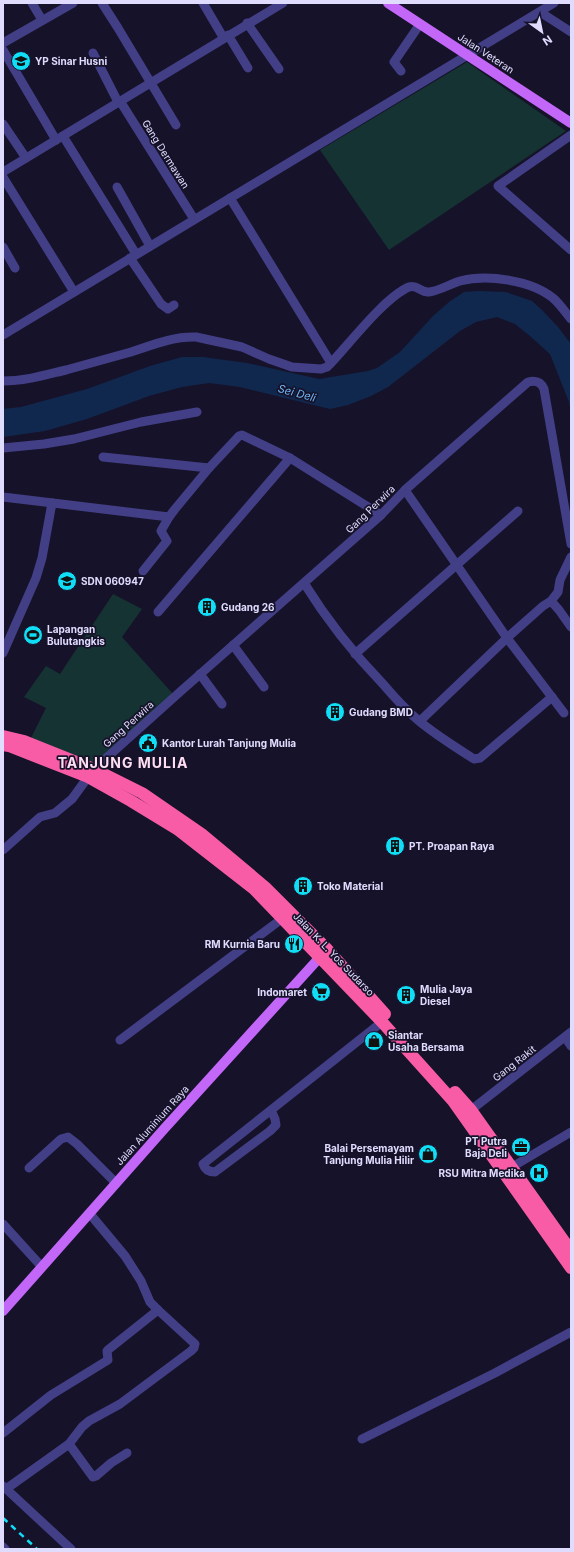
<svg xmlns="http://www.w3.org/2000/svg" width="574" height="1552" font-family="Inter,sans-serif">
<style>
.green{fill:#153332}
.water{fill:#11284e}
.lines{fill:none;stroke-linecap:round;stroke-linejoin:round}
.minor{stroke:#423f86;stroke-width:9}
.major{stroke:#c367f9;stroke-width:10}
.highway{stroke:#f95ca6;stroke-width:12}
.rail{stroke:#10ddf6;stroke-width:2.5;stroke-dasharray:6 5;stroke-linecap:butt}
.labels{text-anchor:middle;stroke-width:3.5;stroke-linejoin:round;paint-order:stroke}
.street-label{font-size:10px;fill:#e0dcfe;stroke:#16122a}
.poi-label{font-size:10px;font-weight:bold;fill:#e0dcfe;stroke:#16122a;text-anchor:start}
.water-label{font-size:11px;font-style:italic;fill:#6eb8f9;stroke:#16122a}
.district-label{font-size:14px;font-weight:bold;letter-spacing:1px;fill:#fedef2;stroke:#16122a}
</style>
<rect width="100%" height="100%" fill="#16122a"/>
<g class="green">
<path d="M 467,62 L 566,131 L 389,250 L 320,150 Z"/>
<path d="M 113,594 L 142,609 L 122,637 L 173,694 L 93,765 L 30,740 L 46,708 L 24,697 L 46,666 L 60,674 Z"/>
</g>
<path class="water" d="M 478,291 L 506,292 L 532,301 L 543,311 L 558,327 L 571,344 L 571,413 L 569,402 L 550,354 L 530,336 L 515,324 L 497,317 L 476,322 L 460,331 L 388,387 L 371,396 L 348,405 L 330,409 L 240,387 L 209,383 L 182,387 L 149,396 L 87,419 L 45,431 L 3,437 L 3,409 L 21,407 L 87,389 L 150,366 L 182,357 L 203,357 L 247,363 L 319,379 L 368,371 L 377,368 L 400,352 L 433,316 L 449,302 L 464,292 Z"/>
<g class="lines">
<g class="minor">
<path d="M 32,3 L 42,20"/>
<path d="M 102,3 L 118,28 L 176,125"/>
<path d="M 203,3 L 223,37"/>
<path d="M 540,12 L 571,32"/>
<path d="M 247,23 L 279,69"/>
<path d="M 228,35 L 248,68"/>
<path d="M 3,43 L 73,3"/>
<path d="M 3,50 L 56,140"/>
<path d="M 93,53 L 118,102"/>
<path d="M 401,71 L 394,62 L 420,24"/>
<path d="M 120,101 L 194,219"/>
<path d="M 3,124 L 26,158"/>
<path d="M 571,135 L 498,186 L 571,250"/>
<path d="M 63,136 L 136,254"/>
<path d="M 3,172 L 283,3"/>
<path d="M 3,177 L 74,292"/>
<path d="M 117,187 L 150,246"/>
<path d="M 230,198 L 331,363"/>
<path d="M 3,247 L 15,268"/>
<path d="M 130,258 L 161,304 L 168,309 L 174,305"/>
<path d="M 3,335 L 554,3"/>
<path d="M 3,381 C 25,381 45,375 66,370 C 88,364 109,358 131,352 C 152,345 174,336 196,337 L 242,347 L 269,359 L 292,367 L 321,369 L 327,367 L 331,363 C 350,343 385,297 409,287 C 417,284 421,293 429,292 C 439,291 450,284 460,281 C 487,274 531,280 553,298 C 560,304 565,312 571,319"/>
<path d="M 3,448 L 44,444 L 74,439 L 141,422 L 197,412"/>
<path d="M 103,457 L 209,468"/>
<path d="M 405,490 L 507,638 L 564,713"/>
<path d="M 3,497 L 169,517"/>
<path d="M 143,571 L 167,541 L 161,531 L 169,517 L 175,509 L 209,468 L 239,436 L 242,435 L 290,458 L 381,515"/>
<path d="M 304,583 C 327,620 353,653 383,684 C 394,697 406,710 419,721 C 436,735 455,747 474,759 L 480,758 L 552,697"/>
<path d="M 551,601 L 558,592 L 560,580 L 571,557"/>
<path d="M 158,612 L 290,458"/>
<path d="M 233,645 L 264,687"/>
<path d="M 3,653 L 36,578 L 42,558 L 52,503"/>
<path d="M 355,654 L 518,511"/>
<path d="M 200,674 L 222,704"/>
<path d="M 420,721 L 507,638 L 543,606 L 551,601 L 559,610 L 571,627"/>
<path d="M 94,769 L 181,691 L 381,515 L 405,490 L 528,382 C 536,380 541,382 544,389 L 571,544"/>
<path d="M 3,850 L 40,817 L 55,813 L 72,799 L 88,777"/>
<path d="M 565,1037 L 571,1046"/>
<path d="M 120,1040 L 283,918"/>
<path d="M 271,1110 L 275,1119 L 276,1125 L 270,1131 L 215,1172 C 209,1172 205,1170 203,1164 L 382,1022"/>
<path d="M 471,1110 L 571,1032"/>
<path d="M 512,1167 L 571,1132"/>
<path d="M 29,1168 L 61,1139 L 68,1137 L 77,1144 L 116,1183"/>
<path d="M 90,1214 L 125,1256 L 141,1281 L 150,1302 L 158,1310"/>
<path d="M 3,1224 L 42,1267"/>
<path d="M 3,1433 L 51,1395 L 108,1360 L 107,1351 L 109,1349 L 158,1310 L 195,1344 L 194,1348 L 191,1351 L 120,1404 L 89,1421 L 82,1427 L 69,1444 L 6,1489"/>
<path d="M 362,1439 L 495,1373 L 571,1332"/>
<path d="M 69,1444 L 93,1477 L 96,1476 L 111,1463 L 127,1453"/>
<path d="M 3,1486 L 71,1549"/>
<path d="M 3,1547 L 5,1549"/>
</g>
<g class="major">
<path d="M 388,3 L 571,123"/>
<path d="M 3,1311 L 164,1129 L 320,957"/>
</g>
<g class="highway">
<path d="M 3,736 L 24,741 L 94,769 L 142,793 L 203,835 L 265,887 L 327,949 L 385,1014"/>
<path d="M 3,745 L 9,746 L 88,777 L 131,801 L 177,829 L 254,889 L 382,1022 L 453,1101 L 571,1268"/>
<path d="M 455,1092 L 471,1110 L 571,1251"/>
</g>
<path class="rail" d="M 3,1518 L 37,1549"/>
</g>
<defs>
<symbol id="school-disc" viewBox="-11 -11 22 22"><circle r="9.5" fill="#10ddf6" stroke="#16122a"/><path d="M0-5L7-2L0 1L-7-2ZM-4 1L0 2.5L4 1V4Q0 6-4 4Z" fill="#111"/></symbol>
<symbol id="building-disc" viewBox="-11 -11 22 22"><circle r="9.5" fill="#10ddf6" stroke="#16122a"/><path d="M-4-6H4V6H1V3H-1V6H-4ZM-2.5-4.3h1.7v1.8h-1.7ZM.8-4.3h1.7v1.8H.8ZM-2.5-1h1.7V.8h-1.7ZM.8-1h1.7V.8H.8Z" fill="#111"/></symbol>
<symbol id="stadium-disc" viewBox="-11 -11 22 22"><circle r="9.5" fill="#10ddf6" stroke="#16122a"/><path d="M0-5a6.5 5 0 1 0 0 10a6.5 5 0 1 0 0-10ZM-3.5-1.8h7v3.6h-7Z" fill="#111"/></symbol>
<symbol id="civic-disc" viewBox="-11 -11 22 22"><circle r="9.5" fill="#10ddf6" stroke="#16122a"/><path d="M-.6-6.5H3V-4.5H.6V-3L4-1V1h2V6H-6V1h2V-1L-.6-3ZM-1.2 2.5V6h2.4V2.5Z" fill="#111"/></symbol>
<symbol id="restaurant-disc" viewBox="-11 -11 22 22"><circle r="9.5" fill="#10ddf6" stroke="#16122a"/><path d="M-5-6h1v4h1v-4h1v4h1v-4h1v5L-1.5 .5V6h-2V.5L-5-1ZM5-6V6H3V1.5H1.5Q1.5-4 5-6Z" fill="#111"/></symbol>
<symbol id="supermarket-disc" viewBox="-11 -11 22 22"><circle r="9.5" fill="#10ddf6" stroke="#16122a"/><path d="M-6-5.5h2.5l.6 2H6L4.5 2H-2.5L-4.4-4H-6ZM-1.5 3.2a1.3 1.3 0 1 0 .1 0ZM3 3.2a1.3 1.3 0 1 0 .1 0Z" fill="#111"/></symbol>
<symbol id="shop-disc" viewBox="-11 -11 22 22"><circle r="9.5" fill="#10ddf6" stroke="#16122a"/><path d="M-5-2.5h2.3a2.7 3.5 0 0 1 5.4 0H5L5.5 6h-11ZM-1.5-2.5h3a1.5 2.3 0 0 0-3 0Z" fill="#111"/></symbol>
<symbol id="office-disc" viewBox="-11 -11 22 22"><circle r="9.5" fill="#10ddf6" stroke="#16122a"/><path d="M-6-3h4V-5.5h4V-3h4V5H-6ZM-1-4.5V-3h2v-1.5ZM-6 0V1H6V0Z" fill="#111"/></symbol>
<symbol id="hospital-disc" viewBox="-11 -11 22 22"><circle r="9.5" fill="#10ddf6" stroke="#16122a"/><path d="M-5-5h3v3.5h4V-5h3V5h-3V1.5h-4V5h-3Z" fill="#111"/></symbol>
</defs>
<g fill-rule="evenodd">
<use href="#school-disc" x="10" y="50" width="22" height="22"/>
<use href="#school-disc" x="56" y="570" width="22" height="22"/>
<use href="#building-disc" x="196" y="596" width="22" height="22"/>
<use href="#stadium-disc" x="22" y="624" width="22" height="22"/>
<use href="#building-disc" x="324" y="701" width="22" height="22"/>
<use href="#civic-disc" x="137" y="732" width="22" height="22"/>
<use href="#building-disc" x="384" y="835" width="22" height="22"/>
<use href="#building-disc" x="292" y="875" width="22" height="22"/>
<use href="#restaurant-disc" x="283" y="933" width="22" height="22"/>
<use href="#supermarket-disc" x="310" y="981" width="22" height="22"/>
<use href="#building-disc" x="395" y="984" width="22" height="22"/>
<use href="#shop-disc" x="363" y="1030" width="22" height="22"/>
<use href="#office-disc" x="510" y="1136" width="22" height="22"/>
<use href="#shop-disc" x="417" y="1143" width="22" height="22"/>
<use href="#hospital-disc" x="528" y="1162" width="22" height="22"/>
</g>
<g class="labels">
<g class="street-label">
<text transform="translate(486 53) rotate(33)" y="4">Jalan Veteran</text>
<text transform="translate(166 154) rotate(58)" y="4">Gang Dermawan</text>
<text transform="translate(370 509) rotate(-44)" y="4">Gang Perwira</text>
<text transform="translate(128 724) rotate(-42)" y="4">Gang Perwira</text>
<text transform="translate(334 954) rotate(46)" y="4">Jalan K. L. Yos Sudarso</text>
<text transform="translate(514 1063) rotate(-38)" y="4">Gang Rakit</text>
<text transform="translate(152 1125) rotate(-48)" y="4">Jalan Aluminium Raya</text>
</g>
<g class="poi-label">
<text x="35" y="65">YP Sinar Husni</text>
<text x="81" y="585">SDN 060947</text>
<text x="221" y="611">Gudang 26</text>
<text x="47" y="633">Lapangan<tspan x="47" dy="12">Bulutangkis</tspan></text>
<text x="349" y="716">Gudang BMD</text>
<text x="162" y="747">Kantor Lurah Tanjung Mulia</text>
<text x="409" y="850">PT. Proapan Raya</text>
<text x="317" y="890">Toko Material</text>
<text x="280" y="948" text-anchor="end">RM Kurnia Baru</text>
<text x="420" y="993">Mulia Jaya<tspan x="420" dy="12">Diesel</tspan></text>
<text x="307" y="996" text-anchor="end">Indomaret</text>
<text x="388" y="1039">Siantar<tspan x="388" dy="12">Usaha Bersama</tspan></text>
<text x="507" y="1145" text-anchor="end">PT Putra<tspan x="507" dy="12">Baja Deli</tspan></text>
<text x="414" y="1152" text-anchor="end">Balai Persemayam<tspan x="414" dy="12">Tanjung Mulia Hilir</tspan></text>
<text x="525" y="1177" text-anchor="end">RSU Mitra Medika</text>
</g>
<g class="water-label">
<text transform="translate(297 393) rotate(15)" y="4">Sei Deli</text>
</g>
<g class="district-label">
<text x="123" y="768">TANJUNG MULIA</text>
</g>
</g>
<rect width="574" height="1552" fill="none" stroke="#e0dcfe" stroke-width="8"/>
<g transform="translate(542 32) rotate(147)" stroke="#16122a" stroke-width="3" paint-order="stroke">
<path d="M0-3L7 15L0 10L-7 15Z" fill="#e0dcfe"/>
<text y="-6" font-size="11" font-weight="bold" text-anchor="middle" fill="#e0dcfe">N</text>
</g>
</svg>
